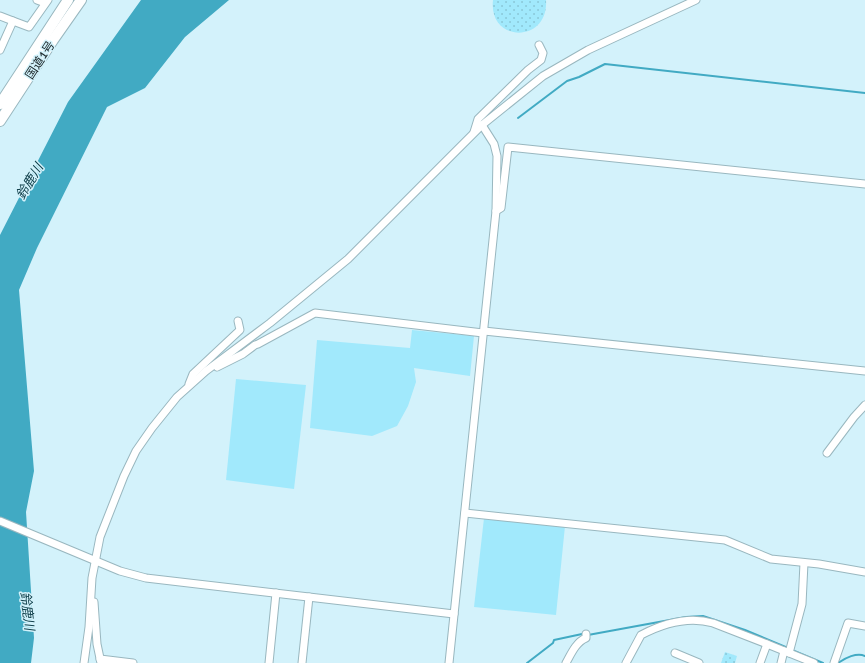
<svg xmlns="http://www.w3.org/2000/svg" width="865" height="663" font-family="Signika,'Noto Sans JP',sans-serif">
<style>
.grass{fill:#a1e9fc}
.park{fill:url(#park-dots)}
.water{fill:#41aac3}
.lines{fill:none;stroke-linecap:round;stroke-linejoin:round}
.stream{stroke:#41aac3;stroke-width:2}
.minor-casing{stroke:#99b7bf;stroke-width:9}
.highway-casing{stroke:#99b7bf;stroke-width:12}
.minor{stroke:#fff;stroke-width:7}
.highway{stroke:#fff;stroke-width:10}
.labels{text-anchor:middle;stroke-width:3;stroke-linejoin:round;paint-order:stroke}
.street-label{font-size:12px;fill:#202c2f;stroke:#d3f2fb}
.water-label{font-size:13px;font-style:italic;fill:#11404b;stroke:#d3f2fb}
</style>
<defs>
<pattern id="park-dots" width="8" height="8" patternUnits="userSpaceOnUse"><rect width="8" height="8" fill="#a1e9fc"/><path d="M2 2h.1M6 6h.1" fill="none" stroke="#8ac8d8" stroke-width="1.8" stroke-linecap="round"/></pattern>
</defs>
<rect width="100%" height="100%" fill="#d3f2fb"/>
<g class="grass">
<path d="M 412,330 L 474,336 L 470,376 L 414,368 L 416,382 L 408,406 L 397,426 L 372,436 L 310,428 L 317,340 L 410,348 Z"/>
<path d="M 236,379 L 306,385 L 294,489 L 226,480 Z"/>
<path d="M 484,518 L 565,526 L 556,615 L 474,607 Z"/>
</g>
<g class="park">
<path d="M 493,0 L 546,0 C 549,44 488,43 493,0 Z"/>
<path d="M 725,652 L 737,656 L 735,663 L 721,663 Z"/>
</g>
<path class="water" d="M 141,0 L 229,0 L 185,37 L 145,88 L 107,107 L 37,248 L 19,290 L 34,471 L 26,512 L 34,638 L 31,663 L 0,663 L 0,235 L 68,102 Z"/>
<g class="lines">
<g class="stream">
<path d="M 518,118 L 567,81 L 579,77 L 605,64 L 865,93"/>
<path d="M 588,635 L 686,617 L 703,616 L 745,630 L 788,648"/>
<path d="M 792,650 L 823,663"/>
<path d="M 527,663 L 553,643 L 554,640 L 582,634 L 584,634"/>
<path d="M 838,663 C 845,658 857,652 865,656"/>
</g>
<defs>
<g id="minor">
<path d="M 37,0 L 45,3"/>
<path d="M 0,16 L 13,21 L 0,50"/>
<path d="M 13,21 L 29,27 L 48,0"/>
<path d="M 474,132 L 478,119 L 528,70 L 541,60 L 543,53 L 539,45"/>
<path d="M 496,211 L 501,208 L 508,147 L 865,184"/>
<path d="M 484,331 L 865,371"/>
<path d="M 217,367 L 243,354 L 255,345 L 258,344 L 315,313 L 483,333"/>
<path d="M 189,384 L 193,374 L 240,330 L 238,321"/>
<path d="M 827,453 L 854,417 L 865,405"/>
<path d="M 465,513 L 725,540 L 771,559 L 819,564 L 865,572"/>
<path d="M 0,521 L 120,571 L 146,578 L 454,614"/>
<path d="M 94,602 L 97,644 L 101,663"/>
<path d="M 675,653 L 699,663"/>
<path d="M 789,653 L 802,604 L 804,563"/>
<path d="M 100,659 L 133,663"/>
<path d="M 84,663 L 89,627 L 92,578 L 100,537 L 124,476 L 136,451 L 152,428 L 177,397 L 206,371 L 270,323 L 348,259 L 482,125 L 543,76 L 588,50 L 696,0"/>
<path d="M 269,663 L 276,593"/>
<path d="M 302,663 L 309,597"/>
<path d="M 449,663 L 496,211 L 497,156 L 494,144 L 482,125"/>
<path d="M 566,663 C 571,654 576,642 586,638 L 586,634"/>
<path d="M 626,663 L 641,635 C 662,624 689,616 713,623 L 767,644"/>
<path d="M 760,663 L 767,644 L 814,663"/>
<path d="M 781,663 L 784,651"/>
<path d="M 834,663 L 848,623 L 865,626"/>
</g>
<g id="highway">
<path d="M 0,104 L 68,0"/>
<path d="M 0,121 L 53,40 L 81,0"/>
</g>
</defs>
<use href="#minor" class="minor-casing"/>
<use href="#highway" class="highway-casing"/>
<use href="#minor" class="minor"/>
<use href="#highway" class="highway"/>
</g>
<g class="labels">
<g class="street-label">
<text transform="translate(40 60) rotate(-57)" y="4">国道1号</text>
</g>
<g class="water-label">
<text transform="translate(29 181) rotate(-59)" y="5">鈴鹿川</text>
<text transform="translate(28 611) rotate(83)" y="5">鈴鹿川</text>
</g>
</g>
</svg>
